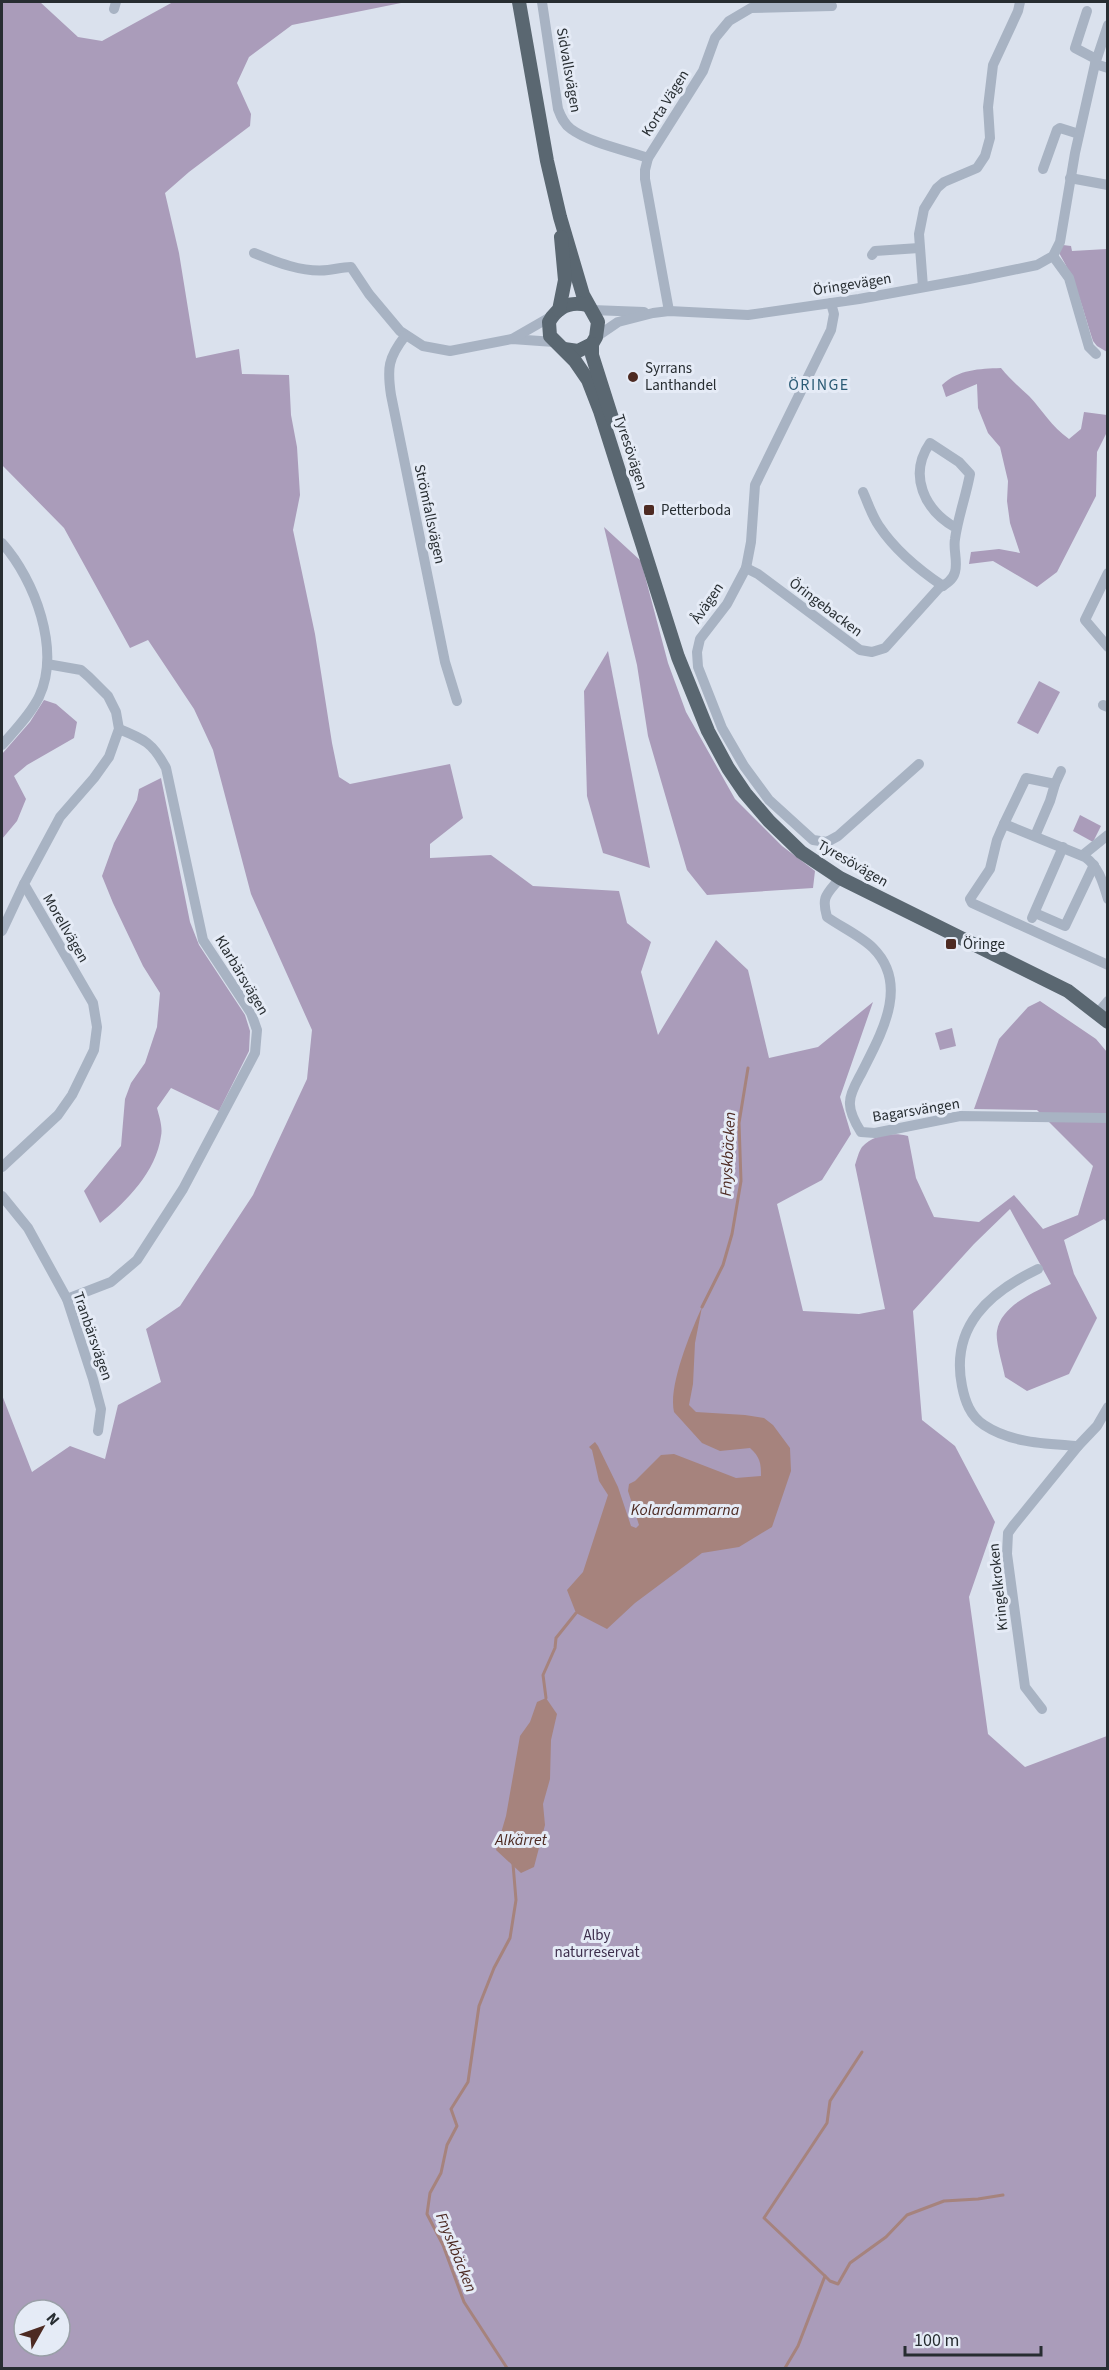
<svg xmlns="http://www.w3.org/2000/svg" width="1109" height="2370" font-family="'Source Sans 3',sans-serif">
<style>
.green{fill:#aa9cba;fill-rule:evenodd}
.water{fill:#a6837d}
.lines{fill:none;stroke-linecap:round;stroke-linejoin:round}
.stream{stroke:#a6837d;stroke-width:3}
.minor{stroke:#a8b3c3;stroke-width:10}
.major{stroke:#5a6771;stroke-width:14}
.poi-dot{fill:#4d2a22;stroke:#e5ebf6;stroke-width:2}
.labels{text-anchor:middle;stroke-width:6;stroke-linejoin:round;paint-order:stroke}
.street-label{font-size:15px;fill:#272d31;stroke:#e5ebf6}
.poi-label{font-size:15px;fill:#272d31;stroke:#e5ebf6;text-anchor:start}
.park-label{font-size:15px;fill:#3d2e4c;stroke:#e5ebf6}
.neighbourhood-label{font-size:16px;letter-spacing:1.5px;fill:#2b5b75;stroke:#e5ebf6}
.water-label{font-size:16px;font-style:italic;fill:#4d2a22;stroke:#e5ebf6}
</style>
<rect width="100%" height="100%" fill="#dae1ed"/>
<g class="green">
<path d="M 2,2 L 40,2 L 78,37 L 102,41 L 173,2 L 406,2 L 292,25 L 249,57 L 237,83 L 251,114 L 250,126 L 189,172 L 165,193 L 179,253 L 196,358 L 239,349 L 242,374 L 289,375 L 291,415 L 297,447 L 300,495 L 293,530 L 315,634 L 332,743 L 339,777 L 350,784 L 450,764 L 463,818 L 430,844 L 430,858 L 491,855 L 533,886 L 619,891 L 627,923 L 651,942 L 641,972 L 658,1035 L 716,940 L 748,970 L 769,1058 L 818,1047 L 873,1002 L 840,1097 L 851,1134 L 822,1180 L 777,1204 L 803,1311 L 859,1314 L 885,1309 L 855,1165 C 857,1159 859,1151 862,1147 C 873,1134 895,1132 908,1136 L 916,1178 L 934,1217 L 979,1222 L 1014,1195 L 1043,1229 L 1078,1215 L 1093,1166 L 1037,1110 L 974,1109 L 999,1039 L 1028,1007 L 1040,1001 L 1096,1039 L 1107,1052 L 1107,1222 L 1104,1219 L 1064,1240 L 1074,1274 L 1097,1318 L 1069,1374 L 1027,1391 L 1005,1377 C 1003,1366 995,1341 997,1331 C 1001,1306 1031,1294 1051,1284 L 1010,1209 L 974,1244 L 913,1311 L 922,1420 L 955,1446 L 995,1522 L 969,1597 L 988,1734 L 1025,1767 L 1107,1736 L 1107,2368 L 2,2368 L 2,1395 L 32,1472 L 70,1446 L 105,1459 L 118,1405 L 161,1382 L 146,1329 L 180,1306 L 253,1195 L 307,1079 L 312,1030 L 251,894 L 213,750 L 194,709 L 148,640 L 130,648 L 64,528 L 2,465 ZM 24,2310 L 60,2310 L 60,2346 L 24,2346 Z"/>
<path d="M 1063,245 L 1071,246 L 1072,251 L 1107,249 L 1107,352 L 1097,346 L 1093,341 C 1083,310 1076,280 1059,253 Z"/>
<path d="M 1001,368 C 1010,379 1019,387 1029,396 C 1043,411 1051,426 1069,439 L 1081,429 L 1084,412 L 1107,415 L 1107,432 L 1097,452 L 1096,496 L 1057,572 L 1037,587 L 993,561 L 969,564 L 971,552 L 999,549 L 1020,553 L 1010,523 L 1007,501 L 1008,481 L 1000,447 L 988,433 L 978,408 L 977,384 L 946,397 L 942,385 C 959,369 979,369 1001,368 Z"/>
<path d="M 604,527 L 641,561 L 668,663 L 686,712 L 735,799 L 782,846 L 815,871 L 813,888 L 707,895 L 687,870 L 648,736 L 637,665 Z"/>
<path d="M 608,651 L 650,868 L 603,853 L 587,796 L 584,691 Z"/>
<path d="M 1039,681 L 1060,692 L 1038,734 L 1017,723 Z"/>
<path d="M 44,700 L 56,704 L 77,722 L 74,738 L 27,765 L 14,776 L 26,799 L 17,821 L 2,839 L 2,754 L 30,722 Z"/>
<path d="M 161,778 L 190,922 L 199,945 L 245,1015 L 250,1031 L 249,1051 L 219,1111 L 171,1088 L 157,1108 C 159,1116 163,1127 161,1136 C 156,1172 127,1201 100,1223 L 84,1191 L 121,1146 L 125,1099 L 131,1083 L 145,1063 L 157,1027 L 160,993 L 143,966 L 113,903 L 102,876 L 114,843 L 137,800 L 139,789 Z"/>
<path d="M 1080,815 L 1101,826 L 1093,842 L 1073,831 Z"/>
<path d="M 952,1028 L 956,1046 L 940,1050 L 935,1033 Z"/>
</g>
<g class="water">
<path d="M 702,1307 L 695,1343 L 693,1384 L 689,1405 L 696,1412 L 745,1415 L 764,1418 L 773,1425 L 790,1448 L 791,1471 L 772,1527 L 739,1547 L 702,1553 L 635,1603 L 607,1629 L 576,1613 L 567,1590 L 583,1572 L 608,1495 L 599,1481 L 592,1450 L 589,1447 L 595,1442 L 598,1446 L 618,1487 L 631,1526 L 636,1528 L 639,1525 L 628,1491 L 629,1484 L 635,1481 L 661,1455 L 674,1454 L 736,1478 L 761,1476 C 761,1463 760,1457 750,1448 L 720,1451 L 702,1443 L 674,1412 C 668,1386 691,1331 702,1307 Z"/>
<path d="M 546,1698 L 557,1714 L 551,1740 L 550,1779 L 543,1804 L 545,1825 L 534,1867 L 521,1873 L 496,1850 L 506,1816 L 520,1736 L 530,1722 L 537,1702 Z"/>
</g>
<g class="lines">
<g class="stream">
<path d="M 702,1307 L 723,1265 L 732,1234 L 741,1181 L 739,1123 L 748,1068"/>
<path d="M 546,1698 L 543,1675 L 555,1648 L 556,1638 L 576,1613"/>
<path d="M 825,2276 L 764,2218 L 827,2123 L 830,2101 L 862,2052"/>
<path d="M 507,2368 L 464,2302 L 443,2245 L 427,2214 L 430,2193 L 441,2173 L 447,2145 L 457,2126 L 451,2109 L 468,2082 L 479,2006 L 494,1968 L 510,1938 L 516,1900 L 513,1864"/>
<path d="M 785,2368 L 798,2346 L 825,2276 L 830,2281 L 838,2284 L 850,2263 L 886,2237 L 907,2215 L 944,2201 L 978,2199 L 1003,2195"/>
</g>
<g class="minor">
<path d="M 542,2 L 558,109 C 561,117 564,124 571,129 C 590,143 625,150 648,158"/>
<path d="M 114,9 L 116,2"/>
<path d="M 1087,11 L 1075,48 L 1096,59"/>
<path d="M 1095,64 L 1108,68"/>
<path d="M 1043,169 L 1057,130 L 1060,128 L 1079,134"/>
<path d="M 1070,178 L 1108,185"/>
<path d="M 254,253 C 276,262 303,273 328,270 C 336,269 343,267 351,267 L 369,294 L 400,331 L 423,346 L 450,351 L 512,339 L 554,342"/>
<path d="M 872,255 L 875,251 L 919,248"/>
<path d="M 1053,256 L 1069,278 L 1089,347 L 1096,354"/>
<path d="M 923,287 L 919,234 L 924,209 L 937,188 L 944,182 L 977,168 L 985,156 L 990,138 L 988,107 L 993,65 L 1018,11 L 1020,2"/>
<path d="M 831,303 L 834,314 L 831,330 L 755,485 L 751,542 L 746,568 L 727,604 L 700,639 L 697,652 L 698,667 L 722,728 L 744,766 L 769,800 L 813,840 L 827,842 L 838,836 L 919,764"/>
<path d="M 592,310 L 644,312"/>
<path d="M 669,311 L 645,179 L 645,170 L 648,158 L 703,71 L 715,38 L 729,21 L 751,8 L 832,6"/>
<path d="M 405,336 C 388,358 387,368 391,395 L 445,662 L 457,701"/>
<path d="M 596,337 L 618,322 L 653,313 L 669,311 L 748,315 L 859,299 L 969,279 L 1037,265 L 1053,256 L 1060,242 L 1075,153 L 1095,64 L 1108,25"/>
<path d="M 512,339 L 552,316"/>
<path d="M 863,492 C 868,503 872,516 879,526 C 895,550 919,570 943,586"/>
<path d="M 2,543 C 35,580 61,650 39,697 C 30,715 15,730 2,745"/>
<path d="M 746,568 L 758,574 L 860,650 L 872,652 L 885,648 L 939,588 C 946,584 953,580 955,572 C 958,561 953,550 955,539 C 958,517 966,496 970,474 L 959,462 L 930,443 C 908,475 924,510 956,528"/>
<path d="M 1108,573 L 1085,620 L 1108,647"/>
<path d="M 1103,705 L 1108,707"/>
<path d="M 1055,784 L 1061,771"/>
<path d="M 1004,824 L 1026,778 L 1055,784 L 1050,801 L 1035,836"/>
<path d="M 1083,855 L 1108,835"/>
<path d="M 840,878 C 827,894 821,896 827,917 C 841,927 861,936 873,948 C 910,985 881,1034 862,1072 C 858,1080 850,1092 850,1102 C 849,1112 856,1124 861,1132 L 875,1133 L 960,1116 L 1108,1118"/>
<path d="M 1108,899 C 1103,883 1099,867 1085,857 L 1004,824 L 997,840 L 990,869 L 970,899 L 972,903 L 1108,965"/>
<path d="M 1035,913 L 1065,926 L 1094,865"/>
<path d="M 1032,918 L 1063,847"/>
<path d="M 2,931 L 24,884"/>
<path d="M 1098,1013 L 1108,1001"/>
<path d="M 2,1167 L 58,1115 L 72,1095 L 94,1050 L 97,1027 L 93,1003 L 24,884 L 60,817 L 94,778 L 109,757 L 119,729 L 116,712 L 108,696 L 89,677 L 81,670 L 47,664"/>
<path d="M 2,1196 L 28,1228 L 67,1299 L 93,1379 L 101,1409 L 98,1431"/>
<path d="M 1038,1269 C 990,1292 950,1326 962,1386 C 965,1401 970,1416 984,1425 C 1011,1443 1046,1444 1078,1446"/>
<path d="M 67,1299 L 111,1282 L 137,1260 L 183,1189 L 255,1053 L 257,1030 L 251,1013 L 203,940 L 166,768 C 153,743 144,739 119,729"/>
<path d="M 1042,1709 L 1025,1687 L 1007,1554 L 1008,1533 L 1013,1526 L 1078,1446 L 1097,1426 L 1108,1407"/>
</g>
<g class="major">
<path d="M 519,2 L 547,161 L 560,217 L 583,295 L 598,322 L 596,337 L 592,344 L 578,351 L 564,349"/>
<path d="M 587,305 C 571,301 557,307 549,322 L 550,336 L 575,361 L 588,380 L 600,411 L 678,657 L 708,731 L 728,768 L 745,793 L 769,821 L 801,852 L 840,878 L 1068,991 L 1108,1022"/>
<path d="M 559,310 L 565,280 L 561,237"/>
<path d="M 592,344 L 592,355 L 612,418"/>
</g>
</g>
<g class="poi-dot">
<circle cx="633" cy="377" r="6"/>
<rect x="643" y="504" width="12" height="12" rx="3"/>
<rect x="945" y="938" width="12" height="12" rx="3"/>
</g>
<g class="labels">
<g class="street-label">
<text transform="translate(569 70) rotate(80)" y="5">Sidvallsvägen</text>
<text transform="translate(665 103) rotate(-58)" y="5">Korta Vägen</text>
<text transform="translate(852 284) rotate(-9)" y="5">Öringevägen</text>
<text transform="translate(631 452) rotate(72)" y="5">Tyresövägen</text>
<text transform="translate(430 514) rotate(78)" y="5">Strömfallsvägen</text>
<text transform="translate(707 603) rotate(-56)" y="5">Åvägen</text>
<text transform="translate(826 607) rotate(37)" y="5">Öringebacken</text>
<text transform="translate(853 863) rotate(30)" y="5">Tyresövägen</text>
<text transform="translate(66 928) rotate(60)" y="5">Morellvägen</text>
<text transform="translate(242 975) rotate(59)" y="5">Klarbärsvägen</text>
<text transform="translate(916 1110) rotate(-9)" y="5">Bagarsvängen</text>
<text transform="translate(93 1336) rotate(71)" y="5">Tranbärsvägen</text>
<text transform="translate(998 1587) rotate(-96)" y="5">Kringelkroken</text>
</g>
<g class="poi-label">
<text x="645" y="373">Syrrans<tspan x="645" dy="17">Lanthandel</tspan></text>
<text x="661" y="515">Petterboda</text>
<text x="963" y="949">Öringe</text>
</g>
<g class="park-label">
<text x="597" y="1940">Alby<tspan x="597" dy="17">naturreservat</tspan></text>
</g>
<g class="neighbourhood-label">
<text x="819" y="390">ÖRINGE</text>
</g>
<g class="water-label">
<text transform="translate(727 1154) rotate(-87)" y="6">Fnyskbäcken</text>
<text x="685" y="1515">Kolardammarna</text>
<text x="521" y="1845">Alkärret</text>
<text transform="translate(457 2252) rotate(68)" y="6">Fnyskbäcken</text>
</g>
</g>
<rect width="1109" height="2370" fill="none" stroke="#272d31" stroke-width="6"/>
<g transform="translate(42 2328) rotate(50)"><circle r="28" fill="#e5ebf6" stroke="#999fa7" stroke-width="1.5"/>
<path d="M0-4.5L10 22L0 15L-10 22Z" fill="#4d2a22"/>
<text y="-9" font-size="16" font-weight="bold" text-anchor="middle" fill="#272d31">N</text>
</g>
<path d="M905 2346v9h136v-9" fill="none" stroke="#272d31" stroke-width="3"/>
<text x="914" y="2346" font-size="18" fill="#272d31" stroke="#e5ebf6" stroke-width="4.5" paint-order="stroke">100 m</text>
</svg>
